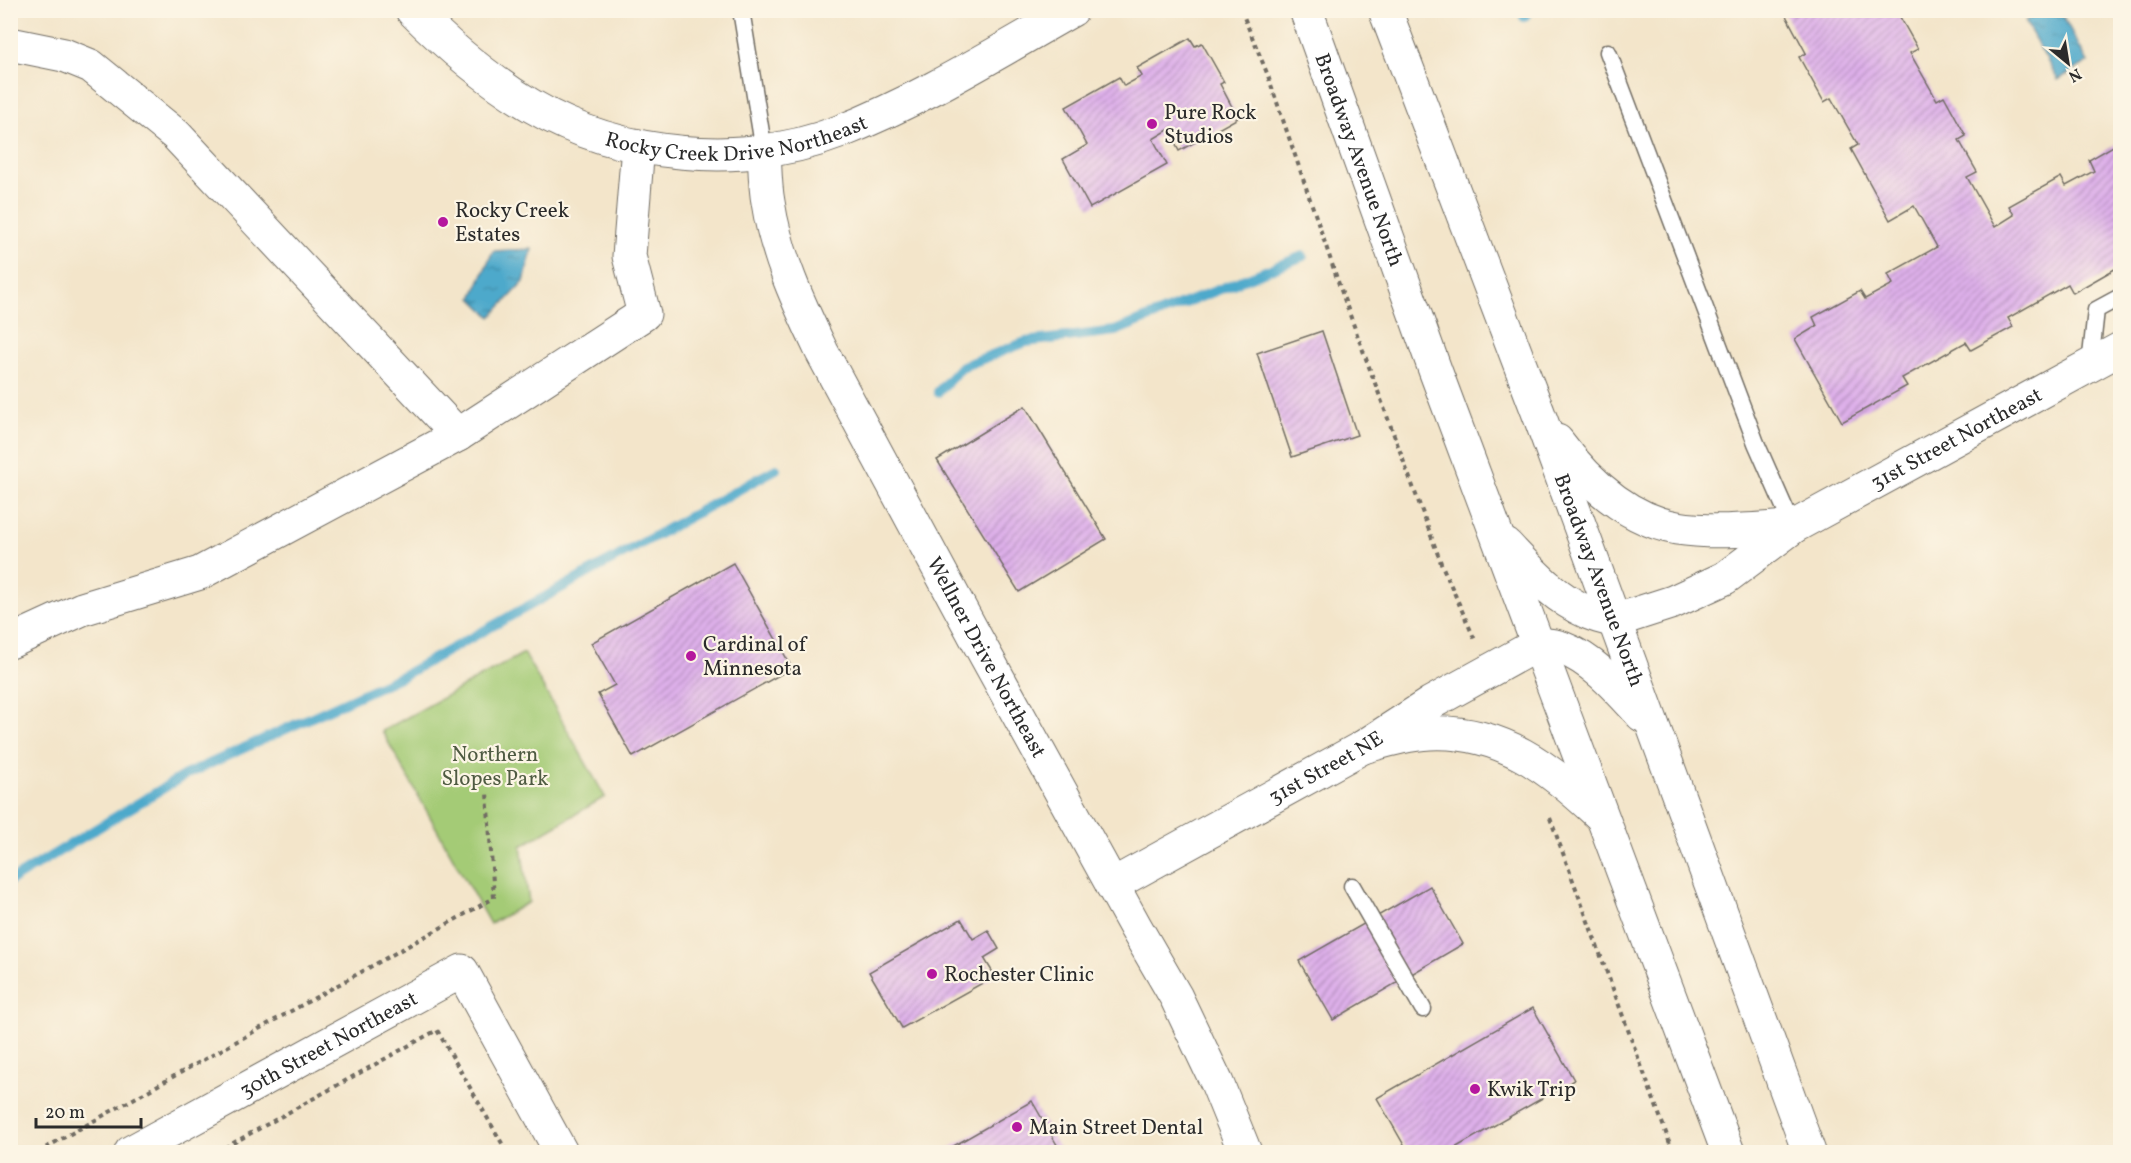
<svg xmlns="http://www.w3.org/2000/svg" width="2131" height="1163" font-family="Vollkorn,serif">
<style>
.green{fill:#a4cb76;stroke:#687b50;stroke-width:1.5}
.water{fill:url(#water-ripples);stroke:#3c6a7b;stroke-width:1.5}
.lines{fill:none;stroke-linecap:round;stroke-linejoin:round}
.stream{stroke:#4da9cb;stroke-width:10}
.building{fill:url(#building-hatch)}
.lane-casing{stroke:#716c63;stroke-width:19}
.street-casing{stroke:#716c63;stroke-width:35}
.secondary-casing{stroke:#716c63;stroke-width:35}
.primary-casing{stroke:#716c63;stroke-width:35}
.path{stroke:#716c63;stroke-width:4;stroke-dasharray:4.5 4.5;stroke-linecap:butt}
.lane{stroke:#fff;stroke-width:16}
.street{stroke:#fff;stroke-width:33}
.secondary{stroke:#fff;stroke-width:33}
.primary{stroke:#fff;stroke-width:33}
.poi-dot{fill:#b5179e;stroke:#fcf5e5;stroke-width:2}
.labels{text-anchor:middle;stroke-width:4.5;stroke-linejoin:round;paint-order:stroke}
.poi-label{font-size:21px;fill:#2b2b2b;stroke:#fcf5e5;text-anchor:start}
.street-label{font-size:21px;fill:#2b2b2b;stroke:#fcf5e5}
.park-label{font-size:21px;fill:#4f5b42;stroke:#fcf5e5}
</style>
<defs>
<pattern id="water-ripples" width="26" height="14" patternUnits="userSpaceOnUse" patternTransform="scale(1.5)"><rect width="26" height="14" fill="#4da9cb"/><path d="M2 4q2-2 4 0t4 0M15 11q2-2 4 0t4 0" fill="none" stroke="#408aa5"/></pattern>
<pattern id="building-hatch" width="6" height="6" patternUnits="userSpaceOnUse" patternTransform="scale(1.5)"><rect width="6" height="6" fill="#deb0ea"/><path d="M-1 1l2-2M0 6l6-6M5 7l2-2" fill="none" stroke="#b48fbe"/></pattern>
</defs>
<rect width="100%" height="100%" fill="#fcf5e5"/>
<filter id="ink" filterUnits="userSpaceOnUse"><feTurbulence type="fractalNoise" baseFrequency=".0167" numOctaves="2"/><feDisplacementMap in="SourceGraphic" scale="12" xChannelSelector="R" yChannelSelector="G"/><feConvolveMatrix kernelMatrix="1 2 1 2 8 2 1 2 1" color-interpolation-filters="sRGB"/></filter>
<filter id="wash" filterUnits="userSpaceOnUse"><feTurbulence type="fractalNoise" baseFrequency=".008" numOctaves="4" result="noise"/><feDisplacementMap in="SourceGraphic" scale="24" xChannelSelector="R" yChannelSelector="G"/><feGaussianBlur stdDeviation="1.35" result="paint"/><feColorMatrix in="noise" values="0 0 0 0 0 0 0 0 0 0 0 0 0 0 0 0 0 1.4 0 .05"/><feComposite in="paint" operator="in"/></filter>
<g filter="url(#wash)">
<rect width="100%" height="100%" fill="#f3e5ca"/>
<path class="green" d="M 524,653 L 605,797 L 521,846 L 529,902 L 490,924 L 382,731 Z"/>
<g class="water">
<path d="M 2045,10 L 2060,11 L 2088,62 L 2058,80 L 2025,21 Z"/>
<path d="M 532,249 L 524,282 L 491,317 L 472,298 L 493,251 Z"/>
</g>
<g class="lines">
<g class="stream">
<path d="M 1524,17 L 1529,10"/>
<path d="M 938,392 L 961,367 L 1026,342 L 1115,331 L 1303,256"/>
<path d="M 10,881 L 185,775 L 404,675 L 776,469"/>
</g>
</g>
<g id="blocks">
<g class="building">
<path d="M 1783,10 L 1896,10 L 1918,49 L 1910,53 L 1937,100 L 1944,96 L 1966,136 L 1959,140 L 1977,172 L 1967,177 L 1995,227 L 2014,215 L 2009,206 L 2061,177 L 2066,186 L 2094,171 L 2089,160 L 2120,142 L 2120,266 L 2073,293 L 2068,284 L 2008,318 L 2013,327 L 1971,350 L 1966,342 L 1902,378 L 1907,386 L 1842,422 L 1795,339 L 1817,326 L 1813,317 L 1860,291 L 1865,299 L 1893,284 L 1888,274 L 1937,247 L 1914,206 L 1890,220 L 1851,149 L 1858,145 L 1831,98 L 1824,102 L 1799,57 L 1806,53 Z"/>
<path d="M 1190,38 L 1195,46 L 1202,43 L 1224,82 L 1220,84 L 1238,118 L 1179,151 L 1168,130 L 1153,139 L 1167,165 L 1090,208 L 1063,159 L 1087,145 L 1066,107 L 1119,77 L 1124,86 L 1142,76 L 1137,68 Z"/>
<path d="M 1322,331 L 1357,435 L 1292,457 L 1257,353 Z"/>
<path d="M 1025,406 L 1106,539 L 1019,592 L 937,460 Z"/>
<path d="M 733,563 L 792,668 L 633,757 L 598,694 L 615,685 L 591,643 Z"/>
<path d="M 1430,886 L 1463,944 L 1333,1020 L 1299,961 Z"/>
<path d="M 961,919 L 973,939 L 988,930 L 999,949 L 984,958 L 995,976 L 902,1028 L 869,972 Z"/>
<path d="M 1533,1008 L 1574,1080 L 1448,1152 L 1408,1152 L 1377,1098 Z"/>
<path d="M 1032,1101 L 1061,1152 L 943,1152 Z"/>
</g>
</g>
</g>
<g filter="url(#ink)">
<use href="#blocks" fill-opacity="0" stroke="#716c63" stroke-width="1.5"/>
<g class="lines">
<defs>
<g id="lane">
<path d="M 741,10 L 764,151"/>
<path d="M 1608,52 L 1756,443 L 1793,527"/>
<path d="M 2090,365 L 2096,310 L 2120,297"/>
<path d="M 1352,886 L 1423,1009"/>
</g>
<g id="street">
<path d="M 10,44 L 64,55 L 91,66 L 176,135 L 458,435 L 200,573 L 82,609 L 10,642"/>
<path id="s1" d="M 764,151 C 765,168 765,186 768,202 C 776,255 799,304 822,352 L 976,638 L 1136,928 L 1176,997 L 1217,1083 L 1245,1152"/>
<path d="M 458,435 L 644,314 L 629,256 L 638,146"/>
<path id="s2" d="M 1112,885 L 1363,747 L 1431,703 L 1538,644"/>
<path id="s3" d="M 131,1152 L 462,971 L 561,1152"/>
</g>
<g id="secondary">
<path id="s4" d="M 412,10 C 449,47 488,80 532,106 C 620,158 744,169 839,132 C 921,100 996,53 1072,10"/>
<path id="s5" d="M 1614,621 L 1673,602 L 1725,578 L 1793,527 L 2120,349"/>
</g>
<g id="primary">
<path id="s6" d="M 1306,10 L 1435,370 L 1728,1152"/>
<path id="s7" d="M 1385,10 L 1541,420 L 1809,1152"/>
<path d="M 1557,441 C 1586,480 1627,519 1677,528 C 1715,534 1755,529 1793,527"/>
<path d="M 1506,545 C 1530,570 1554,598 1587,612 C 1595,616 1605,618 1614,621"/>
<path d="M 1538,644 C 1546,645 1555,645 1562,648 C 1594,660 1619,690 1642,715"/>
<path d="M 1363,747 C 1385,741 1407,734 1430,733 C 1501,730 1549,767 1599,814"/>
</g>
</defs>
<use href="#lane" class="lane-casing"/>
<use href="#street" class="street-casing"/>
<use href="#secondary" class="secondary-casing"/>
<use href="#primary" class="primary-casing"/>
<g class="path">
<path d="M 1241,10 L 1267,73 L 1343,296 L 1441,563 L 1475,640"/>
<path d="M 1550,818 L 1673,1152"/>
<path d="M 38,1152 L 494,898 L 487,793"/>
<path d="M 217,1152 L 437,1030 L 507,1152"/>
</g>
<use href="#lane" class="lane"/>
<use href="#street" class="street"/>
<use href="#secondary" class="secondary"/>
<use href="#primary" class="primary"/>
</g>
</g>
<g class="poi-dot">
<circle cx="1152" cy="124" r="6"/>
<circle cx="443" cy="222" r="6"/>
<circle cx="691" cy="656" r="6"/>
<circle cx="932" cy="974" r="6"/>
<circle cx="1475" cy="1089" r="6"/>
<circle cx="1017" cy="1127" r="6"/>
</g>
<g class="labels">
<g class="poi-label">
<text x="1164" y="119">Pure Rock<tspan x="1164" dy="24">Studios</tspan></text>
<text x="455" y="217">Rocky Creek<tspan x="455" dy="24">Estates</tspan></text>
<text x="703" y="651">Cardinal of<tspan x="703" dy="24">Minnesota</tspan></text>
<text x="944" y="981">Rochester Clinic</text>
<text x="1487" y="1096">Kwik Trip</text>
<text x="1029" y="1134">Main Street Dental</text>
</g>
<g class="street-label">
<text dy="7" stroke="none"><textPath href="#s4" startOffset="368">Rocky Creek Drive Northeast</textPath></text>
<text dy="7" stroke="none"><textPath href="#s6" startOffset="159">Broadway Avenue North</textPath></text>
<text dy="7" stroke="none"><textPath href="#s5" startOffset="390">31st Street Northeast</textPath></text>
<text dy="7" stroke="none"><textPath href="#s7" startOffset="609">Broadway Avenue North</textPath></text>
<text dy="7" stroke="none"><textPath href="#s1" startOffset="558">Wellner Drive Northeast</textPath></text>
<text dy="7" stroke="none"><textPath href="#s2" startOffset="244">31st Street NE</textPath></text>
<text dy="7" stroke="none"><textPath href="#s3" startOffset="225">30th Street Northeast</textPath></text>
</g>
<g class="park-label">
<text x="495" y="761">Northern<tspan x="495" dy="24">Slopes Park</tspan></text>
</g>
</g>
<rect width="2131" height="1163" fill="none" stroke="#fcf5e5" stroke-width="36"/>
<g transform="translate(2068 63) rotate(150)" stroke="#fcf5e5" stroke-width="4.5" paint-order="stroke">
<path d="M0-4.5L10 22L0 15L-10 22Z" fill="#2b2b2b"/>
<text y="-9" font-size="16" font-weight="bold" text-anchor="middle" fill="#2b2b2b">N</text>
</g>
<path d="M36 1118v9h105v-9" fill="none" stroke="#2b2b2b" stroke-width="3"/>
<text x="45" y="1118" font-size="18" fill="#2b2b2b" stroke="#fcf5e5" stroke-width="4.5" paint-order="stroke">20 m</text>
</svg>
